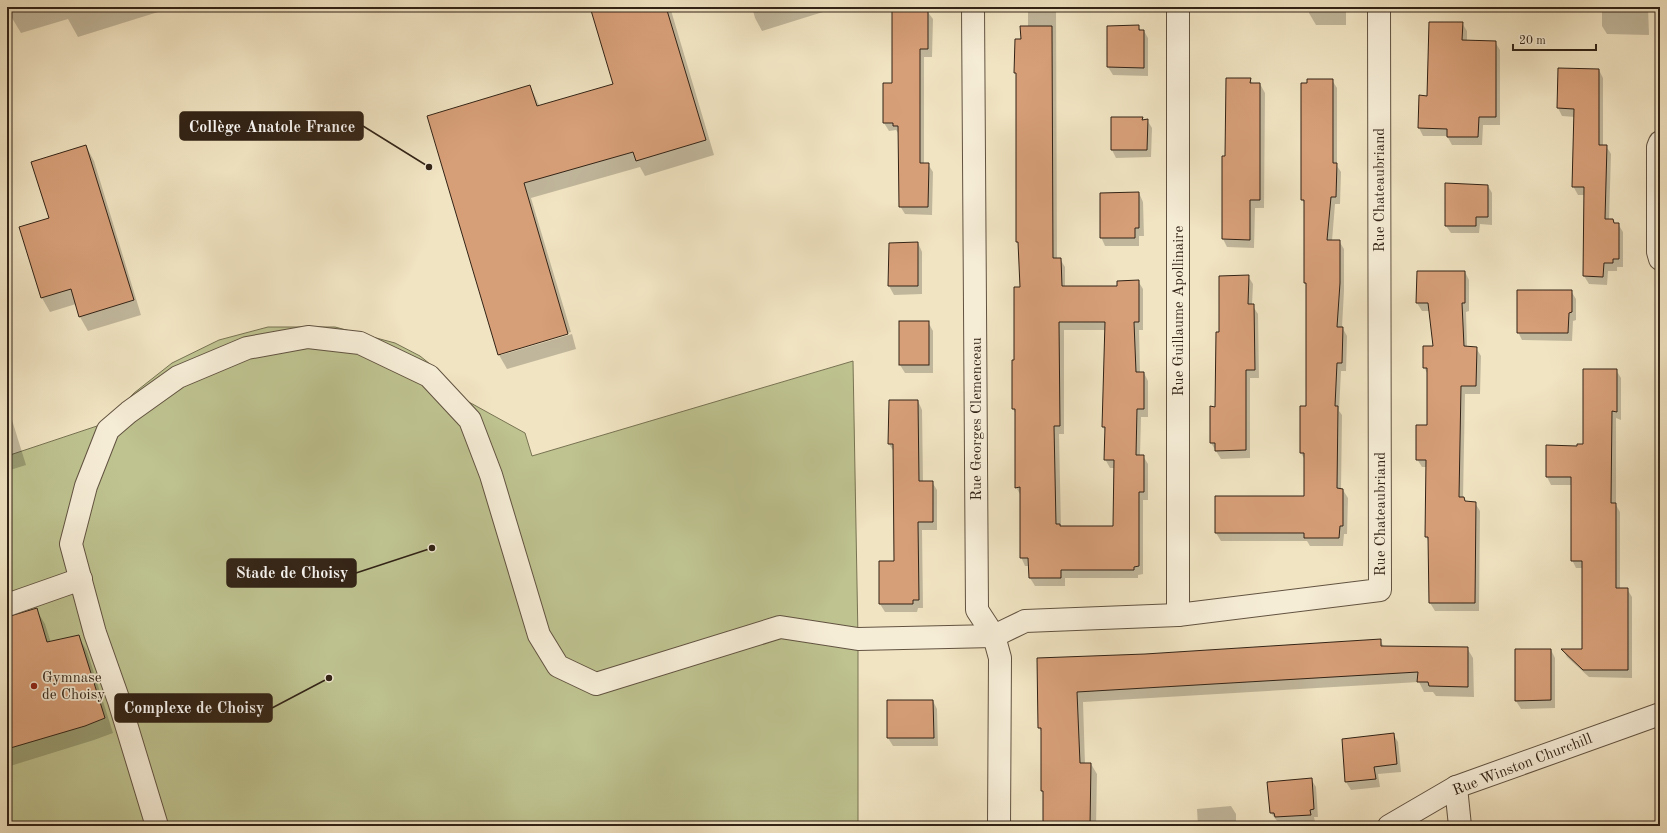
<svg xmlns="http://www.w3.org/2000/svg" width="1667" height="833" font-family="'Old Standard TT',serif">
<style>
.green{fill:#bec390;stroke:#787353}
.shadow{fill:#0003;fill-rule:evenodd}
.building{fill:#d79f78;stroke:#322316;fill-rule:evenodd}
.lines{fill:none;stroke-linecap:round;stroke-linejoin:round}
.minor-casing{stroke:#625341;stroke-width:24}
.minor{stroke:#f6edd7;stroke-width:22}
.poi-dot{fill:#8f2418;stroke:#f6edd7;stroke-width:1.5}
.labels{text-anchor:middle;stroke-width:3.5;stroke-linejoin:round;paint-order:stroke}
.street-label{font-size:15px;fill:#322316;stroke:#f6edd7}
.poi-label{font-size:15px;fill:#322316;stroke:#f6edd7;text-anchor:start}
.leader{fill:none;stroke:#322316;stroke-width:1.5}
.callout-dot{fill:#322316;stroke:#f6edd7;stroke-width:1.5}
.callout{fill:#322316;stroke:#322316;stroke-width:1.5}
.callout-label{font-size:16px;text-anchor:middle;font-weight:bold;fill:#fff}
</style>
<rect width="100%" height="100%" fill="#f1e4c2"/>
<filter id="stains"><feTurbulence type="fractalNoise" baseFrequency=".005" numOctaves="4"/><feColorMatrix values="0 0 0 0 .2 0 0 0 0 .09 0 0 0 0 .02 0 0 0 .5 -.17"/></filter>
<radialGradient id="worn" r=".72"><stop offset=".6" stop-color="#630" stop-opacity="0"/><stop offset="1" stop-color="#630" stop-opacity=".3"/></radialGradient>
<path class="green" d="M 268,327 L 335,327 L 395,343 L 420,356 L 440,372 L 467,401 L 525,433 L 532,456 L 853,361 L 858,639 L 858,826 L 7,826 L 7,456 L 103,424 L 134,393 L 172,363 L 219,340 Z"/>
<g class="shadow">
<path d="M 9,7 L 174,7 L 78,37 L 68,19 L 21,33 L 12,18 Z"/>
<path d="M 591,7 L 670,7 L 714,155 L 645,176 L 640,167 L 531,198 L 571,332 L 501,353 L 501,355 L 572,334 L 576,349 L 507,369 L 499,355 L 530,86 L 540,107 L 615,85 Z"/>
<path d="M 752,7 L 839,7 L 762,31 L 755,18 Z"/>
<path d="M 893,7 L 924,7 L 933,19 L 932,57 L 924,57 L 924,164 L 928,164 L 933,172 L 932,215 L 905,214 L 900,206 L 899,134 L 896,130 L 889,131 L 884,123 L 893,84 Z"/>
<path d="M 1028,7 L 1056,7 L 1057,259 L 1060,259 L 1065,267 L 1065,287 L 1118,287 L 1138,281 L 1143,289 L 1143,330 L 1139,330 L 1140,373 L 1144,373 L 1148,381 L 1148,417 L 1141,417 L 1140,456 L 1143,456 L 1148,464 L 1148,500 L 1143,500 L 1143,574 L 1138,575 L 1138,578 L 1065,578 L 1065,586 L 1035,586 L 1030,578 L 1029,566 L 1025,566 L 1021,557 L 1021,496 L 1016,487 L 1016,414 L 1013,409 L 1021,288 L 1019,245 L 1017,242 L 1016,40 L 1022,40 L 1028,27 ZM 1064,330 L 1105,330 L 1103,427 L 1105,431 L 1105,459 L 1110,468 L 1115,468 L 1114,527 L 1061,527 L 1059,434 L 1064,434 Z"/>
<path d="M 1309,7 L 1346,7 L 1346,25 L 1316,25 L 1309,13 Z"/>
<path d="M 1602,7 L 1648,7 L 1649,35 L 1607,34 L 1602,26 Z"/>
<path d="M 1462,23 L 1467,31 L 1467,41 L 1495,42 L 1500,50 L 1500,125 L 1483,125 L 1482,145 L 1452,145 L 1447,136 L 1423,136 L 1419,128 L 1420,96 L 1428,97 Z"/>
<path d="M 1138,26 L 1141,31 L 1144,31 L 1148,38 L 1148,76 L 1113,75 L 1108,67 L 1108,27 Z"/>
<path d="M 1599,70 L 1603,78 L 1603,146 L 1606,146 L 1611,154 L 1609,220 L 1612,220 L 1615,224 L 1618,224 L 1623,232 L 1623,267 L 1617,267 L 1617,271 L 1608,271 L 1607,285 L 1589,284 L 1584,276 L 1585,195 L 1578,195 L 1573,186 L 1575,117 L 1562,116 L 1558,108 Z"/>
<path d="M 1250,80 L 1253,84 L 1260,84 L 1265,93 L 1264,208 L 1255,208 L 1254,248 L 1227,247 L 1223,239 L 1223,157 L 1226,157 Z"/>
<path d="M 1332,80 L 1337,88 L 1337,166 L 1341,172 L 1340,204 L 1335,204 L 1332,241 L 1339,241 L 1344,249 L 1344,291 L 1342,327 L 1347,336 L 1346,371 L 1341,371 L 1339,411 L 1342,415 L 1341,490 L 1343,490 L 1348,498 L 1347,534 L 1344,534 L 1343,546 L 1310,546 L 1307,541 L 1221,541 L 1216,533 L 1305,497 L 1305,460 L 1301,453 L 1307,407 L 1307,286 L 1305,283 L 1305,204 L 1302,200 Z"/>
<path d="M 1112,118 L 1142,118 L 1144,121 L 1147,120 L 1152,128 L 1151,157 L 1116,158 L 1112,150 Z"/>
<path d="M 86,146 L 94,161 L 141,315 L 88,331 L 80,317 L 76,304 L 50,312 L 42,298 L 20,228 L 50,218 Z"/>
<path d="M 1488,186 L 1492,193 L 1492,225 L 1480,224 L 1479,233 L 1451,233 L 1446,226 Z"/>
<path d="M 1139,193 L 1143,202 L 1144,236 L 1139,236 L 1139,246 L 1105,246 L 1101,237 Z"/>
<path d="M 918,243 L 922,252 L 922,294 L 894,295 L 889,286 L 890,244 Z"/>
<path d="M 1465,272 L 1469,280 L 1469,311 L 1466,312 L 1467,348 L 1476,348 L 1481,356 L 1480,394 L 1465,394 L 1463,498 L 1466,502 L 1475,503 L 1480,511 L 1479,611 L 1435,611 L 1430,603 L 1429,542 L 1426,537 L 1427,467 L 1422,467 L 1417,459 L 1428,426 L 1428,375 L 1424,367 L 1434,347 L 1430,311 L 1422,311 L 1417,303 Z"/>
<path d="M 1248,276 L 1253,284 L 1252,305 L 1258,314 L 1259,378 L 1250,378 L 1250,458 L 1221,459 L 1211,443 L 1216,408 L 1220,333 Z"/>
<path d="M 1571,291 L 1576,299 L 1576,320 L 1573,321 L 1572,341 L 1522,340 L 1518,332 Z"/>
<path d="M 928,322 L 933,331 L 933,373 L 905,373 L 900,365 Z"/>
<path d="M 1616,370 L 1621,378 L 1621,420 L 1616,418 L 1616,505 L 1620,512 L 1620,589 L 1627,589 L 1632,597 L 1632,678 L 1589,677 L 1567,657 L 1563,650 L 1583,650 L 1583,568 L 1576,568 L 1572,560 L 1572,485 L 1551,485 L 1547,477 L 1578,447 L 1584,445 Z"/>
<path d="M 918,401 L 922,410 L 923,482 L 932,482 L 937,490 L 937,530 L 922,530 L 923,608 L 918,608 L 917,612 L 885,612 L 880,604 L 880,562 L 895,562 L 894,452 L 889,444 Z"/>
<path d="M 7,404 L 26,465 L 7,471 Z"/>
<path d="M 36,609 L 45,624 L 51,643 L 78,636 L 87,651 L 113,733 L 94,740 L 7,767 L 7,618 Z"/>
<path d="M 1380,640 L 1384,647 L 1467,648 L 1473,658 L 1474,697 L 1436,696 L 1433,692 L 1424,692 L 1419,682 L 1083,702 L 1085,764 L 1091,764 L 1097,774 L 1096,826 L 1044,826 L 1044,795 L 1042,791 L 1042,733 L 1039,728 L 1038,659 L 1145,655 Z"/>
<path d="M 1551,650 L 1555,658 L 1555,708 L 1521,709 L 1516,701 Z"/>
<path d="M 933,701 L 937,709 L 938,746 L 893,746 L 888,738 Z"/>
<path d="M 1393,734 L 1398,742 L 1401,772 L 1378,774 L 1380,787 L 1351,790 L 1346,782 Z"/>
<path d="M 1311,779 L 1316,787 L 1318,817 L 1314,817 L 1315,822 L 1280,825 L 1271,813 Z"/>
<path d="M 1231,806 L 1236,814 L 1236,826 L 1198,826 L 1197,809 Z"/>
<path d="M 936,821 L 939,826 L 859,826 L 859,823 Z"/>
</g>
<g class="building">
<path d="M 590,7 L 666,7 L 706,140 L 636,161 L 633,152 L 524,183 L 568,334 L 498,355 L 427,116 L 530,85 L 537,106 L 613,84 Z"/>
<path d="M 892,7 L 924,7 L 924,11 L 928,10 L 928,49 L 920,49 L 920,163 L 929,163 L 928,207 L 899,207 L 898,126 L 893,126 L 893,123 L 883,123 L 883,83 L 892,83 Z"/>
<path d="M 1429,22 L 1463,22 L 1462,40 L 1496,41 L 1496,117 L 1479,117 L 1478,137 L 1447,137 L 1447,129 L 1418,128 L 1419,95 L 1427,96 Z"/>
<path d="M 1139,25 L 1139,30 L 1144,30 L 1144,68 L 1107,67 L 1107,26 Z"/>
<path d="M 1020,26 L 1052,26 L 1053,258 L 1061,258 L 1062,286 L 1117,286 L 1117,281 L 1139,280 L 1139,322 L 1134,322 L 1136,372 L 1144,372 L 1144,409 L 1137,409 L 1136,455 L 1144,455 L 1144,492 L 1139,492 L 1139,566 L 1134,567 L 1134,570 L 1061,570 L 1061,578 L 1029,578 L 1028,558 L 1020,558 L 1020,487 L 1015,488 L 1015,409 L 1012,409 L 1012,360 L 1014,360 L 1014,287 L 1020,287 L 1018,242 L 1016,242 L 1016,73 L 1014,73 L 1015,39 L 1021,39 ZM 1059,322 L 1105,322 L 1102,427 L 1105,427 L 1104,460 L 1114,460 L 1113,526 L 1060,526 L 1060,524 L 1056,524 L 1054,426 L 1060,426 Z"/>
<path d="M 1558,68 L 1599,69 L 1599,145 L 1607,145 L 1605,219 L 1613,219 L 1614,223 L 1619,223 L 1619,259 L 1613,259 L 1613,263 L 1604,263 L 1603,277 L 1583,276 L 1584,187 L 1572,187 L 1574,109 L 1557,108 Z"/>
<path d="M 1226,78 L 1251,78 L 1250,83 L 1260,83 L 1260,200 L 1250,200 L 1250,240 L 1222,239 L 1222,156 L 1225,156 Z"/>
<path d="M 1307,79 L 1333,79 L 1333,163 L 1337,163 L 1336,197 L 1331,197 L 1327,240 L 1340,240 L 1340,283 L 1337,327 L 1343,327 L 1342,363 L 1337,363 L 1335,406 L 1338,406 L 1337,488 L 1343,489 L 1343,526 L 1340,526 L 1339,538 L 1304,538 L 1304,533 L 1215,533 L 1215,496 L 1304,496 L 1304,453 L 1300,453 L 1300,406 L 1306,406 L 1306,283 L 1304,283 L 1304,200 L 1301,200 L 1301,83 L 1307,83 Z"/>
<path d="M 1111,117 L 1143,117 L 1142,120 L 1148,119 L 1147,150 L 1111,150 Z"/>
<path d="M 86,145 L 134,300 L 79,317 L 71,289 L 41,298 L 19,227 L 49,218 L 31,162 Z"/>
<path d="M 1445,183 L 1488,185 L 1488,217 L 1476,217 L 1476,226 L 1445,226 Z"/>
<path d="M 1139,192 L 1139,228 L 1135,228 L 1135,238 L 1100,238 L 1100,193 Z"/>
<path d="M 918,242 L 918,286 L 888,286 L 889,243 Z"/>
<path d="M 1417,271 L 1465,271 L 1465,303 L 1462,303 L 1464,346 L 1477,347 L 1476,386 L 1461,386 L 1459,497 L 1464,497 L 1465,501 L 1476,502 L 1475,603 L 1429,603 L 1428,537 L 1425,537 L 1426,460 L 1416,460 L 1416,425 L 1427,425 L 1427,368 L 1423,368 L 1423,346 L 1433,346 L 1428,303 L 1416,303 Z"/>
<path d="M 1249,275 L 1248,304 L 1254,304 L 1255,370 L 1246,370 L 1246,450 L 1215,451 L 1215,443 L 1210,443 L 1210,406 L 1215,407 L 1216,332 L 1219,332 L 1219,276 Z"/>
<path d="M 1517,290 L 1572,290 L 1572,312 L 1569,313 L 1568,333 L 1517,333 Z"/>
<rect x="899" y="321" width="30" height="44"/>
<path d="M 1583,369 L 1617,369 L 1617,412 L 1612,411 L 1611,503 L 1616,503 L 1616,588 L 1628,588 L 1628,670 L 1583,670 L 1561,649 L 1582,649 L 1582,561 L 1571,561 L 1571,477 L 1546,477 L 1546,445 L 1577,446 L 1577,444 L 1583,444 Z"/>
<path d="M 889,400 L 918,400 L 919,481 L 933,481 L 933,522 L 918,522 L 919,600 L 913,600 L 913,604 L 879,604 L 879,561 L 894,561 L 893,444 L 888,444 Z"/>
<path d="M 37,608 L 47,642 L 79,635 L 105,718 L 85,726 L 7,749 L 7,617 Z"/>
<path d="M 1381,639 L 1381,646 L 1468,647 L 1468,687 L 1429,686 L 1428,682 L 1417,682 L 1418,672 L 1077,692 L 1080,763 L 1091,763 L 1090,826 L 1043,826 L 1043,791 L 1041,791 L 1041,728 L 1038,728 L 1037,658 L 1145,654 Z"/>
<path d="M 1515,649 L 1551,649 L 1551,700 L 1515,701 Z"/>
<path d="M 887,700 L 933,700 L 934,738 L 887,738 Z"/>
<path d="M 1394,733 L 1397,764 L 1374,767 L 1376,779 L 1345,782 L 1342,739 Z"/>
<path d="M 1312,778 L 1314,809 L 1310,810 L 1311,815 L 1275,817 L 1274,813 L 1270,813 L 1267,782 Z"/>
</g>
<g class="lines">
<defs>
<g id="minor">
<path d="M 973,7 L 977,610 L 994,636 L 1000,658 L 999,826"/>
<path d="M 1178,7 L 1178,615"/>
<path d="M 1660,142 L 1658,147 L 1658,252 L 1660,259"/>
<path d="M 7,605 L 81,579"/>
<path d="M 1456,787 L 1460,826"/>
<path d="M 157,826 L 119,701 L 95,633 L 71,544 L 86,486 L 108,430 L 129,412 L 178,377 L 247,348 L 308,337 L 360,343 L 429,376 L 470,420 L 491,475 L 539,635 L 558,666 L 596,684 L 780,627 L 858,639 L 994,636 L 1025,621 L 1178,615 L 1380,590 L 1379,7"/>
<path d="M 1389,826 L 1456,787 L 1660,714"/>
</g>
</defs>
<use href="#minor" class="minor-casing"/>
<use href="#minor" class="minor"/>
</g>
<circle class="poi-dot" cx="34" cy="686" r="4"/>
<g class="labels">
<g class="street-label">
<text transform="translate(1379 190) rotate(-90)" y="5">Rue Chateaubriand</text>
<text transform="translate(1178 311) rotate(-90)" y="5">Rue Guillaume Apollinaire</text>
<text transform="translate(976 419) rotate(-90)" y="5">Rue Georges Clemenceau</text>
<text transform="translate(1380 514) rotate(-90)" y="5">Rue Chateaubriand</text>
<text transform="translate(1522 764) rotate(-21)" y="5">Rue Winston Churchill</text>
</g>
<g class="poi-label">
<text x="42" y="682">Gymnase<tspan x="42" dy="17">de Choisy</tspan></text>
</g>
</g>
<path class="leader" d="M429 167L363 126M432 548L356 573M329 678L272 708"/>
<g class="callout-dot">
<circle cx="429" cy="167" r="4"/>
<circle cx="432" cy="548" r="4"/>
<circle cx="329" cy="678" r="4"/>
</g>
<g class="callout">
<rect x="180" y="112" width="183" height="28" rx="4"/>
<rect x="227" y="559" width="129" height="28" rx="4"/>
<rect x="115" y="694" width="157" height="28" rx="4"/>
</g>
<g class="callout-label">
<text x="272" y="132">Collège Anatole France</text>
<text x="292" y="578">Stade de Choisy</text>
<text x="194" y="713">Complexe de Choisy</text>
</g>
<rect width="1667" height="833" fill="none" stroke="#f1e4c2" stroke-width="24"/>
<rect x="8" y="8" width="1651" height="817" fill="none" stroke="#322316" stroke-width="2"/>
<rect x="12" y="12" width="1643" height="809" fill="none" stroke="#322316"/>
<path d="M1513 44v6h83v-6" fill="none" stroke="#322316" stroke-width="2"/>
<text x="1519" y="44" font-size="12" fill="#322316" stroke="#f6edd7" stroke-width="3" paint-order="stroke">20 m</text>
<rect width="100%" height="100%" filter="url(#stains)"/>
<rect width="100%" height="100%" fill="url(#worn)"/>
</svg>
